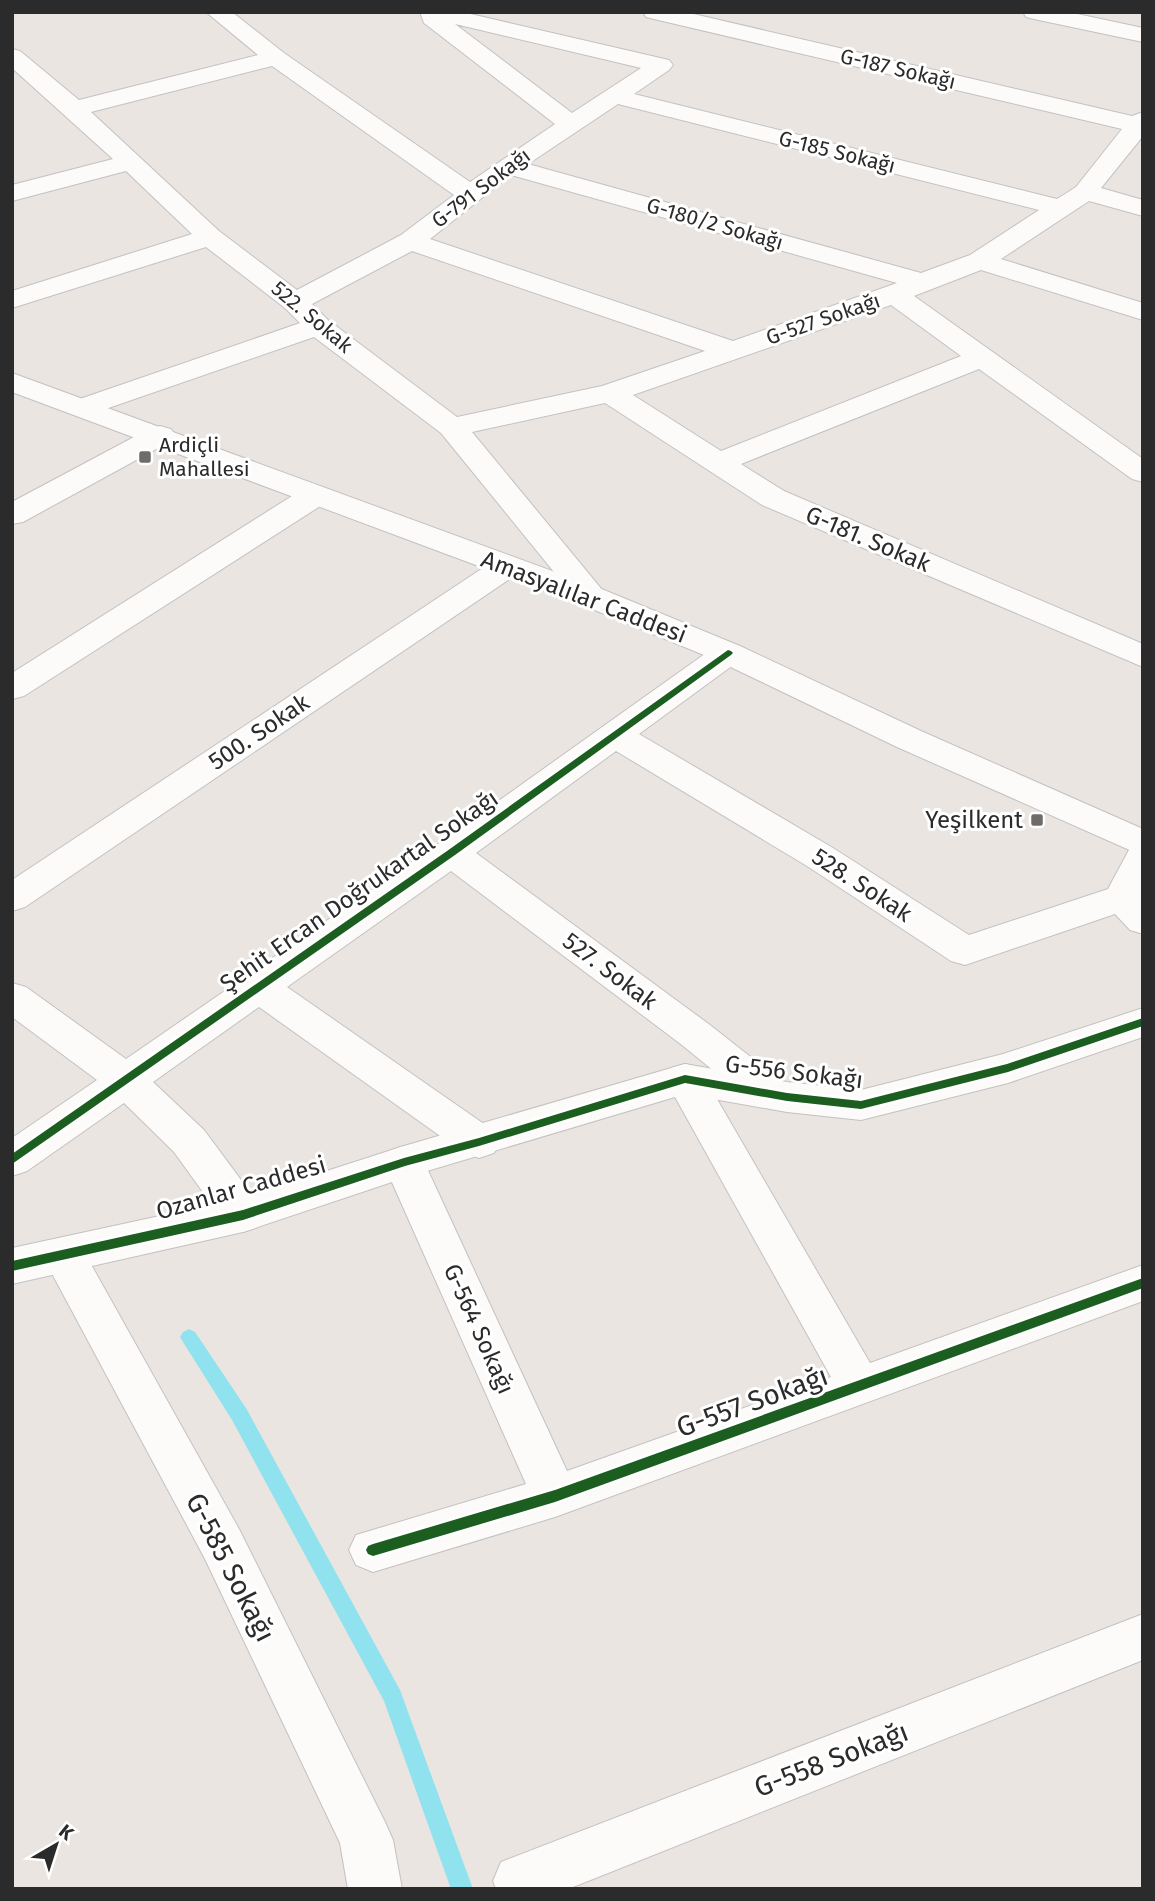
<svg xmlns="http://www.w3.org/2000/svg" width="1155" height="1901" font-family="'Fira Sans',sans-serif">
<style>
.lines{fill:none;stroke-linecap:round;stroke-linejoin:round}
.stream{fill:#90e2ef;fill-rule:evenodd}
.minor-casing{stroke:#c3c1c2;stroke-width:2}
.tertiary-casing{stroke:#c3c1c2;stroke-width:2}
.secondary-casing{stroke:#c3c1c2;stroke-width:2}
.minor{fill:#fcfbfa;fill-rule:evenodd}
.tertiary{fill:#fcfbfa;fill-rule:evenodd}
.secondary{fill:#fcfbfa;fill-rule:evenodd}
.cycleway-casing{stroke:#fff;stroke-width:5}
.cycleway{fill:#1b5e20;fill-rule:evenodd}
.poi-dot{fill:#6e6c6a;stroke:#fff;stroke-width:2.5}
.labels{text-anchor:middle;stroke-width:6;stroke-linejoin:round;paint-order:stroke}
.far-street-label{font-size:21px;fill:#2b2b2b;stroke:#fff}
.far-poi-label{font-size:21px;fill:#2b2b2b;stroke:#fff;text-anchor:start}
.street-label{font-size:24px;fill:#2b2b2b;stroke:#fff}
.poi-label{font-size:24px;fill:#2b2b2b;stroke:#fff;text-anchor:end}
.near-street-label{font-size:28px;fill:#2b2b2b;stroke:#fff}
</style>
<rect width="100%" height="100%" fill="#eae5e0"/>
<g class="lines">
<path class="stream" d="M 189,1329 L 195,1332 L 246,1408 L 400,1690 L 473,1889 L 451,1889 L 384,1701 L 232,1420 L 183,1342 L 180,1337 L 183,1332 Z"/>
<defs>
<g id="minor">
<path d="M 206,12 L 232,12 L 284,53 L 470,182 L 555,124 L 424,23 L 420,12 L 462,12 L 669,60 L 673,65 L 669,70 L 634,94 L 1057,199 L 1076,187 L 1122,129 L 654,19 L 646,17 L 643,12 L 685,12 L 1132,116 L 1143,112 L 1143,136 L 1101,188 L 1143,200 L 1143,216 L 1089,201 L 1001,259 L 1143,303 L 1143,320 L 981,270 L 914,296 L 1143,459 L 1143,482 L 1132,479 L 979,369 L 741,464 L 784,491 L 1143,644 L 1143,667 L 762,505 L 605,403 L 472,432 L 608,597 L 604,604 L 592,607 L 580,604 L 441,433 L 314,337 L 94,413 L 84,416 L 74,413 L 69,407 L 74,401 L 300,323 L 285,308 L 206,247 L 12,308 L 12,291 L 192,234 L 126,171 L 12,201 L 12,185 L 113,159 L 12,68 L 12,49 L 20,51 L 79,100 L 258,55 ZM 455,24 L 641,68 L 572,113 ZM 272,66 L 454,195 L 401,235 L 297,290 L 219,231 L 91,112 ZM 618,104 L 1039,210 L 970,255 L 921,273 L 528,164 ZM 511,175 L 897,283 L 733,341 L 430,239 ZM 412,251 L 705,351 L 602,386 L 457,417 L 328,320 L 312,304 ZM 891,305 L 961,356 L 721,451 L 633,395 Z"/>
<path d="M 1023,12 L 1068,12 L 1143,28 L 1143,42 L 1034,19 L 1026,17 Z"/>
<path d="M 160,426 L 171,429 L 175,435 L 171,441 L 23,522 L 12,524 L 12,502 L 149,429 Z"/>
<path d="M 314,487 L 325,489 L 329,496 L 325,503 L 24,696 L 12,699 L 12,673 L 303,489 Z"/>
<path d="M 506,557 L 517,560 L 522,567 L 517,574 L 25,907 L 12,911 L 12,880 L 495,560 Z"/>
<path d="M 728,643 L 740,646 L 745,653 L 740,660 L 639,734 L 833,848 L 969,935 L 1108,889 L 1130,848 L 1143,845 L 1143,934 L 1130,930 L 1115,914 L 965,965 L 951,961 L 807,866 L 616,751 L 476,853 L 710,1025 L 780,1080 L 786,1091 L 780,1102 L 766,1106 L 752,1102 L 682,1045 L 451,871 L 287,987 L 494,1131 L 500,1142 L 494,1153 L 479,1158 L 464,1153 L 259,1007 L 153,1082 L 204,1130 L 258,1203 L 264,1215 L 258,1227 L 243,1232 L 228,1227 L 174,1152 L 124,1103 L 27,1171 L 12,1176 L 12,1138 L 97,1080 L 12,1017 L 12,983 L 26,987 L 126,1059 L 438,844 L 716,646 Z"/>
<path d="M 685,1064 L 699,1068 L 870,1363 L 1143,1265 L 1143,1301 L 555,1517 L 373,1572 L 356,1565 L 349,1550 L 356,1535 L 526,1484 L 383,1162 L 389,1151 L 404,1146 L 419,1151 L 567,1471 L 831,1377 L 665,1079 L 671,1068 Z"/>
<path d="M 64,1238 L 79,1243 L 239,1529 L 385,1822 L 393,1840 L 402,1889 L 348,1889 L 340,1843 L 205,1559 L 42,1255 L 49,1243 Z"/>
<path d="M 1143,1614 L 1143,1660 L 568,1889 L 496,1889 L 493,1881 L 501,1862 Z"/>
</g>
<path id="tertiary" d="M 1143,1008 L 1143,1037 L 1008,1083 L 861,1120 L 787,1112 L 685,1094 L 407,1177 L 243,1232 L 12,1284 L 12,1248 L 243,1198 L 404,1146 L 685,1064 L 787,1082 L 861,1090 L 1003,1054 Z"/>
<path id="secondary" d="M 12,373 L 604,590 L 740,646 L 921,731 L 1143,829 L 1143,856 L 897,747 L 716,660 L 580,604 L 12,392 Z"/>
</defs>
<use href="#minor" class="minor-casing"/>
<use href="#tertiary" class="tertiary-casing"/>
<use href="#secondary" class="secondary-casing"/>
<use href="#minor" class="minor"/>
<use href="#tertiary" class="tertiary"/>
<use href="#secondary" class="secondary"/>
<defs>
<g id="cycleway">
<path d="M 728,650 L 731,651 L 733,653 L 731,655 L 455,855 L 12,1164 L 12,1154 L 447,851 Z"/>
<path d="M 1143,1018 L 1143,1026 L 1008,1072 L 861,1109 L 787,1101 L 685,1083 L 479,1146 L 405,1166 L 243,1220 L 12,1271 L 12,1261 L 243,1210 L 404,1158 L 479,1138 L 685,1075 L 787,1093 L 861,1101 L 1007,1064 Z"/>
<path d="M 1143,1278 L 1143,1288 L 555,1502 L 373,1556 L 368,1554 L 366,1550 L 368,1546 L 373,1544 L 555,1490 Z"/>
</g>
</defs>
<use href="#cycleway" class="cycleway-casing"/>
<use href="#cycleway" class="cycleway"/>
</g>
<g class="poi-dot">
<rect x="138" y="450" width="14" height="14" rx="3.5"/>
<rect x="1030" y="813" width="14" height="14" rx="3.5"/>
</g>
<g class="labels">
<g class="far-street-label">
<text transform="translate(898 69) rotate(13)" y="7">G-187 Sokağı</text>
<text transform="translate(837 152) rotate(14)" y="7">G-185 Sokağı</text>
<text transform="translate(481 188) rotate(-37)" y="7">G-791 Sokağı</text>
<text transform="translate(715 224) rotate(16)" y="7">G-180/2 Sokağı</text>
<text transform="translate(312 317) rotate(40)" y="7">522. Sokak</text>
<text transform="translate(823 319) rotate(-19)" y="7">G-527 Sokağı</text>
</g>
<g class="far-poi-label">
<text x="159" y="452">Ardiçli<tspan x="159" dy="24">Mahallesi</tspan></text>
</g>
<g class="street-label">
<text transform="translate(868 539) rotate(23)" y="8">G-181. Sokak</text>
<text transform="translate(584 597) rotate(21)" y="8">Amasyalılar Caddesi</text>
<text transform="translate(259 732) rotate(-34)" y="8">500. Sokak</text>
<text transform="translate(862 885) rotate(33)" y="8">528. Sokak</text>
<text transform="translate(359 891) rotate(-35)" y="8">Şehit Ercan Doğrukartal Sokağı</text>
<text transform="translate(610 971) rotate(37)" y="8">527. Sokak</text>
<text transform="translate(794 1072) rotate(7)" y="8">G-556 Sokağı</text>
<text transform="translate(241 1188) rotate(-16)" y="8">Ozanlar Caddesi</text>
<text transform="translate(479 1329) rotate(66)" y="8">G-564 Sokağı</text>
</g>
<g class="poi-label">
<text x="1023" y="828">Yeşilkent</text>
</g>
<g class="near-street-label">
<text transform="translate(752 1401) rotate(-20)" y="10">G-557 Sokağı</text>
<text transform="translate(231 1567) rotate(63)" y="10">G-585 Sokağı</text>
<text transform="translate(831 1759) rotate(-21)" y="10">G-558 Sokağı</text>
</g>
</g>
<rect width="1155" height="1901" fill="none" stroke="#2b2b2b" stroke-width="28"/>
<g transform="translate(56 1845) rotate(39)" stroke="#ffffff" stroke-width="5" paint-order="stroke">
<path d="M0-5L12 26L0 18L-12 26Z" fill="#2b2b2b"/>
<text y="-10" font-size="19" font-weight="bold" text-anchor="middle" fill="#2b2b2b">K</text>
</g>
</svg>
